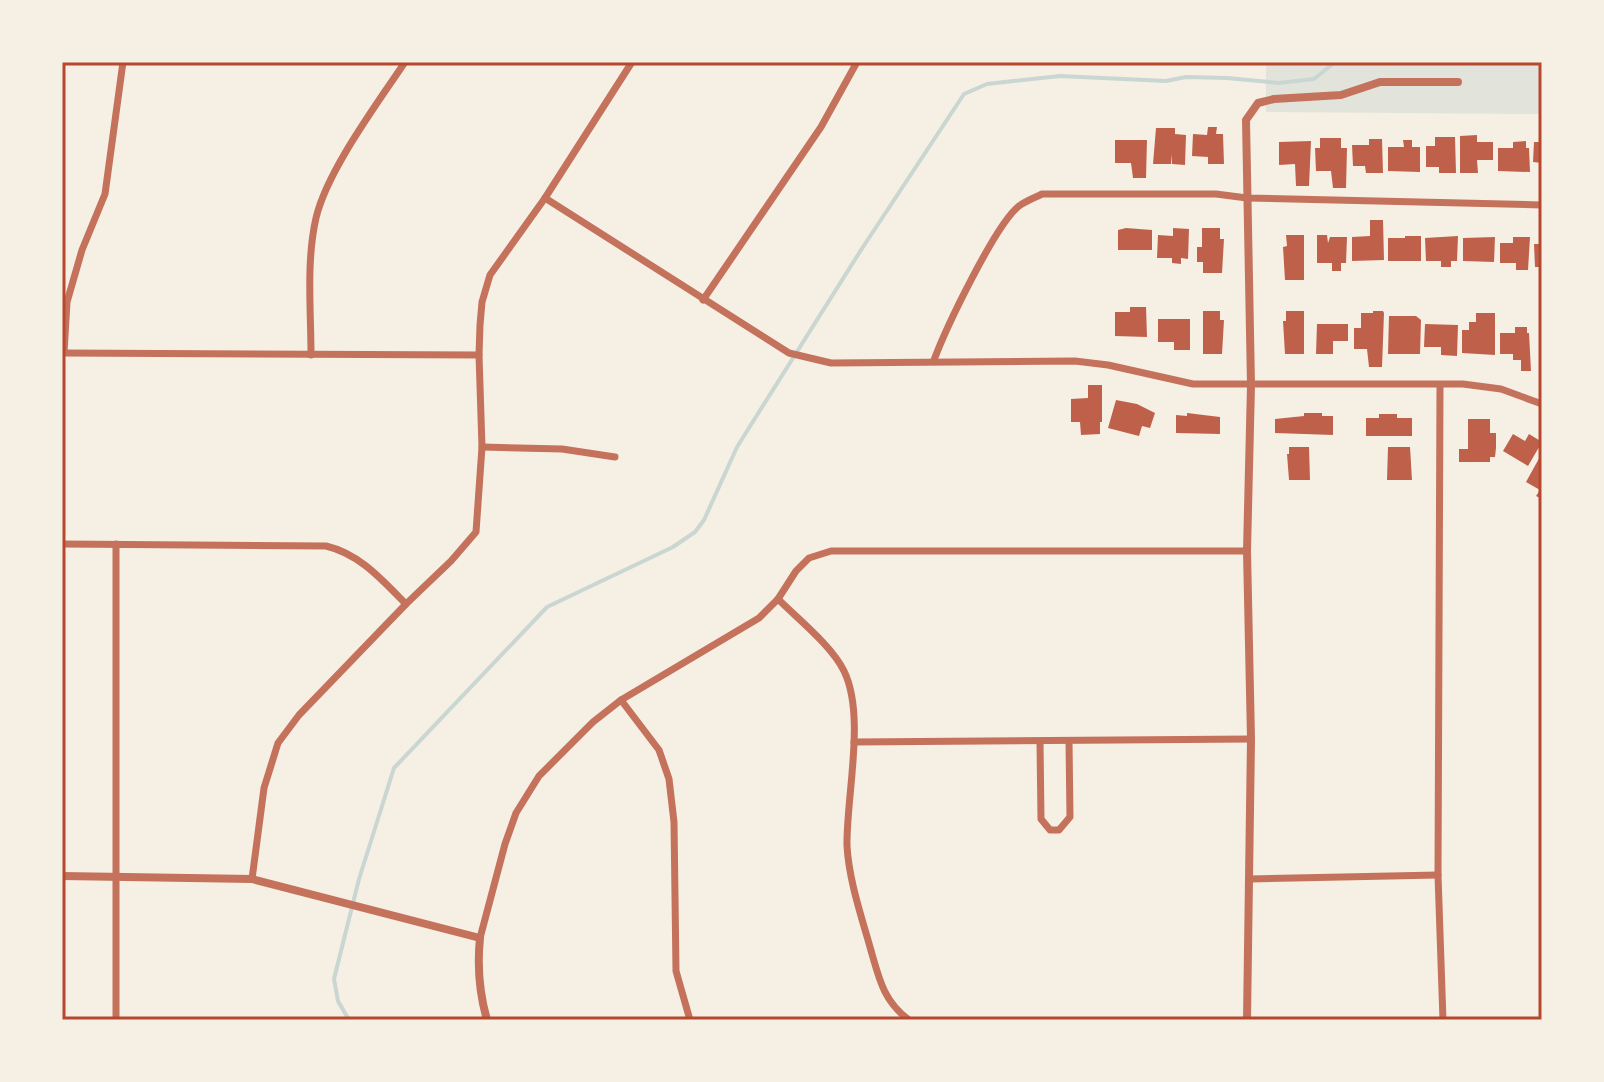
<svg xmlns="http://www.w3.org/2000/svg" width="1604" height="1082" font-family="Barlow,sans-serif">
<style>
.green{fill:#e2e4dc}
.lines{fill:none;stroke-linecap:round;stroke-linejoin:round}
.stream{stroke:#c9d6d2;stroke-width:4}
.building{fill:#bf614a}
.minor{stroke:#c5725c;stroke-width:7}
.tertiary{stroke:#c5725c;stroke-width:8}
.neatline{fill:none;stroke:#b5482f;stroke-width:3}
</style>
<rect width="100%" height="100%" fill="#f6efe4"/>
<path class="green" d="M 1266,62 L 1542,62 L 1542,114 L 1266,112 Z"/>
<g class="lines">
<path class="stream" d="M 349,1020 L 338,1001 L 334,979 L 359,879 L 394,768 L 547,607 L 673,547 L 695,532 L 704,520 L 737,447 L 861,250 L 964,94 L 987,84 L 1060,76 L 1166,81 L 1186,77 L 1227,78 L 1279,83 L 1314,79 L 1335,62"/>
</g>
<g class="building">
<path d="M 1208,127 L 1217,127 L 1216,134 L 1223,134 L 1224,164 L 1208,164 L 1208,157 L 1192,156 L 1193,134 L 1207,135 Z"/>
<path d="M 1156,128 L 1175,128 L 1175,134 L 1186,135 L 1185,165 L 1172,164 L 1171,154 L 1171,164 L 1153,164 Z"/>
<path d="M 1477,135 L 1477,142 L 1493,142 L 1493,160 L 1477,160 L 1478,173 L 1460,173 L 1460,136 Z"/>
<path d="M 1435,137 L 1455,137 L 1456,173 L 1439,173 L 1439,167 L 1426,167 L 1426,146 L 1435,146 Z"/>
<path d="M 1320,138 L 1341,138 L 1341,148 L 1347,148 L 1346,188 L 1333,188 L 1331,171 L 1316,171 L 1315,148 L 1320,148 Z"/>
<path d="M 1369,139 L 1382,139 L 1383,173 L 1366,173 L 1365,166 L 1353,166 L 1352,145 L 1369,145 Z"/>
<path d="M 1115,140 L 1147,140 L 1146,178 L 1133,178 L 1131,163 L 1115,163 Z"/>
<path d="M 1403,140 L 1412,140 L 1412,147 L 1420,147 L 1420,172 L 1388,171 L 1388,147 L 1404,147 Z"/>
<path d="M 1311,141 L 1309,186 L 1296,186 L 1295,164 L 1279,165 L 1279,142 Z"/>
<path d="M 1526,141 L 1526,148 L 1529,148 L 1530,172 L 1498,171 L 1498,148 L 1513,148 L 1513,142 Z"/>
<path d="M 1534,142 L 1542,142 L 1542,163 L 1533,162 Z"/>
<path d="M 1370,220 L 1383,220 L 1384,260 L 1352,261 L 1352,237 L 1370,236 Z"/>
<path d="M 1126,228 L 1152,230 L 1152,250 L 1118,250 L 1118,230 Z"/>
<path d="M 1173,228 L 1189,229 L 1188,259 L 1181,258 L 1181,264 L 1172,263 L 1172,258 L 1157,258 L 1158,235 L 1173,236 Z"/>
<path d="M 1202,228 L 1220,228 L 1220,239 L 1224,239 L 1222,273 L 1203,273 L 1203,262 L 1197,262 L 1197,247 L 1202,247 Z"/>
<path d="M 1286,235 L 1304,235 L 1304,280 L 1285,280 L 1283,247 L 1287,246 Z"/>
<path d="M 1317,235 L 1327,235 L 1328,243 L 1330,237 L 1347,237 L 1346,263 L 1341,263 L 1341,271 L 1332,271 L 1332,263 L 1317,263 Z"/>
<path d="M 1405,236 L 1421,236 L 1421,261 L 1388,261 L 1388,238 L 1405,238 Z"/>
<path d="M 1458,236 L 1457,261 L 1451,261 L 1451,267 L 1441,267 L 1441,261 L 1426,261 L 1425,238 Z"/>
<path d="M 1495,237 L 1494,262 L 1463,261 L 1463,238 Z"/>
<path d="M 1513,237 L 1530,237 L 1528,270 L 1516,270 L 1516,263 L 1500,263 L 1500,243 L 1513,243 Z"/>
<path d="M 1534,244 L 1542,244 L 1542,267 L 1535,267 Z"/>
<path d="M 1130,307 L 1146,307 L 1147,337 L 1115,336 L 1115,312 L 1130,312 Z"/>
<path d="M 1203,311 L 1220,311 L 1220,320 L 1224,320 L 1222,354 L 1203,354 Z"/>
<path d="M 1286,311 L 1304,311 L 1304,354 L 1285,354 L 1283,321 L 1286,321 Z"/>
<path d="M 1373,311 L 1383,311 L 1384,313 L 1382,367 L 1369,367 L 1367,349 L 1354,349 L 1354,328 L 1361,328 L 1361,313 L 1373,313 Z"/>
<path d="M 1476,313 L 1495,313 L 1495,355 L 1462,353 L 1462,330 L 1469,330 L 1469,322 L 1476,322 Z"/>
<path d="M 1389,316 L 1416,316 L 1421,320 L 1420,354 L 1388,354 Z"/>
<path d="M 1158,319 L 1190,319 L 1190,350 L 1174,350 L 1174,342 L 1158,342 Z"/>
<path d="M 1317,324 L 1348,324 L 1348,341 L 1333,341 L 1333,354 L 1316,354 Z"/>
<path d="M 1425,324 L 1458,325 L 1457,356 L 1441,355 L 1441,347 L 1424,347 Z"/>
<path d="M 1515,327 L 1527,327 L 1527,333 L 1529,333 L 1531,371 L 1521,371 L 1521,360 L 1513,360 L 1513,354 L 1500,354 L 1500,333 L 1515,333 Z"/>
<path d="M 1088,385 L 1102,385 L 1102,422 L 1100,422 L 1100,434 L 1081,435 L 1080,422 L 1071,422 L 1071,399 L 1088,398 Z"/>
<path d="M 1116,400 L 1137,404 L 1155,413 L 1150,428 L 1142,426 L 1139,436 L 1108,428 Z"/>
<path d="M 1187,413 L 1220,417 L 1220,434 L 1176,433 L 1176,415 L 1187,416 Z"/>
<path d="M 1304,413 L 1322,413 L 1322,416 L 1333,416 L 1333,435 L 1275,433 L 1275,419 L 1304,416 Z"/>
<path d="M 1379,414 L 1397,414 L 1397,418 L 1412,418 L 1412,436 L 1366,436 L 1366,418 L 1379,418 Z"/>
<path d="M 1468,419 L 1490,419 L 1490,433 L 1496,433 L 1496,448 L 1495,457 L 1490,457 L 1490,462 L 1459,462 L 1459,449 L 1468,449 Z"/>
<path d="M 1513,434 L 1525,441 L 1529,434 L 1542,442 L 1528,466 L 1503,451 Z"/>
<path d="M 1289,447 L 1309,447 L 1310,480 L 1289,480 L 1287,454 L 1289,454 Z"/>
<path d="M 1388,447 L 1410,447 L 1412,480 L 1387,480 Z"/>
<path d="M 1542,453 L 1542,499 L 1536,496 L 1540,490 L 1526,482 Z"/>
</g>
<g class="lines">
<g class="minor">
<path d="M 545,198 L 789,353 L 831,363 L 1075,361 L 1108,365 L 1193,384 L 1463,384 L 1501,389 L 1542,404"/>
<path d="M 703,300 L 821,127 L 857,62"/>
<path d="M 62,353 L 479,355"/>
<path d="M 64,353 L 67,302 L 82,250 L 105,194 L 123,62"/>
<path d="M 311,355 C 311,310 306,262 316,218 C 327,171 377,104 405,62"/>
<path d="M 934,360 C 946,328 995,225 1019,206 C 1026,201 1034,198 1042,194 L 1216,194 L 1247,198 L 1542,205"/>
<path d="M 1440,386 L 1438,875 L 1443,1020"/>
<path d="M 482,447 L 562,449 L 615,457"/>
<path d="M 62,544 L 326,546 C 360,554 382,580 406,604"/>
<path d="M 778,599 C 798,619 832,646 844,671 C 866,716 846,797 847,846 C 849,880 861,915 870,947 C 879,978 883,1001 909,1020"/>
<path d="M 621,700 L 659,750 L 669,779 L 674,822 L 676,971 L 690,1020"/>
<path d="M 854,742 L 1251,739"/>
<path d="M 1040,742 L 1041,819 L 1050,830 L 1059,830 L 1070,817 L 1069,742"/>
<path d="M 252,879 L 264,788 L 278,743 L 299,715 L 406,604 L 451,561 L 476,532 L 482,447 L 479,355 L 480,325 L 482,302 L 490,275 L 545,198 L 632,62"/>
<path d="M 1249,879 L 1438,875"/>
<path d="M 480,938 L 505,844 L 516,813 L 539,776 L 593,722 L 621,700 L 759,618 L 778,599 L 796,571 L 809,558 L 831,551 L 1247,551"/>
<path d="M 116,1020 L 116,544"/>
</g>
<g class="tertiary">
<path d="M 62,876 L 252,879 L 480,938 C 477,967 479,992 487,1020"/>
<path d="M 1247,1020 L 1251,739 L 1247,551 L 1251,385 L 1246,120 L 1258,103 L 1274,99 L 1341,95 L 1380,82 L 1458,82"/>
</g>
</g>
<rect width="1604" height="1082" fill="none" stroke="#f6efe4" stroke-width="128"/>
<rect x="64" y="64" width="1476" height="954" class="neatline"/>
</svg>
